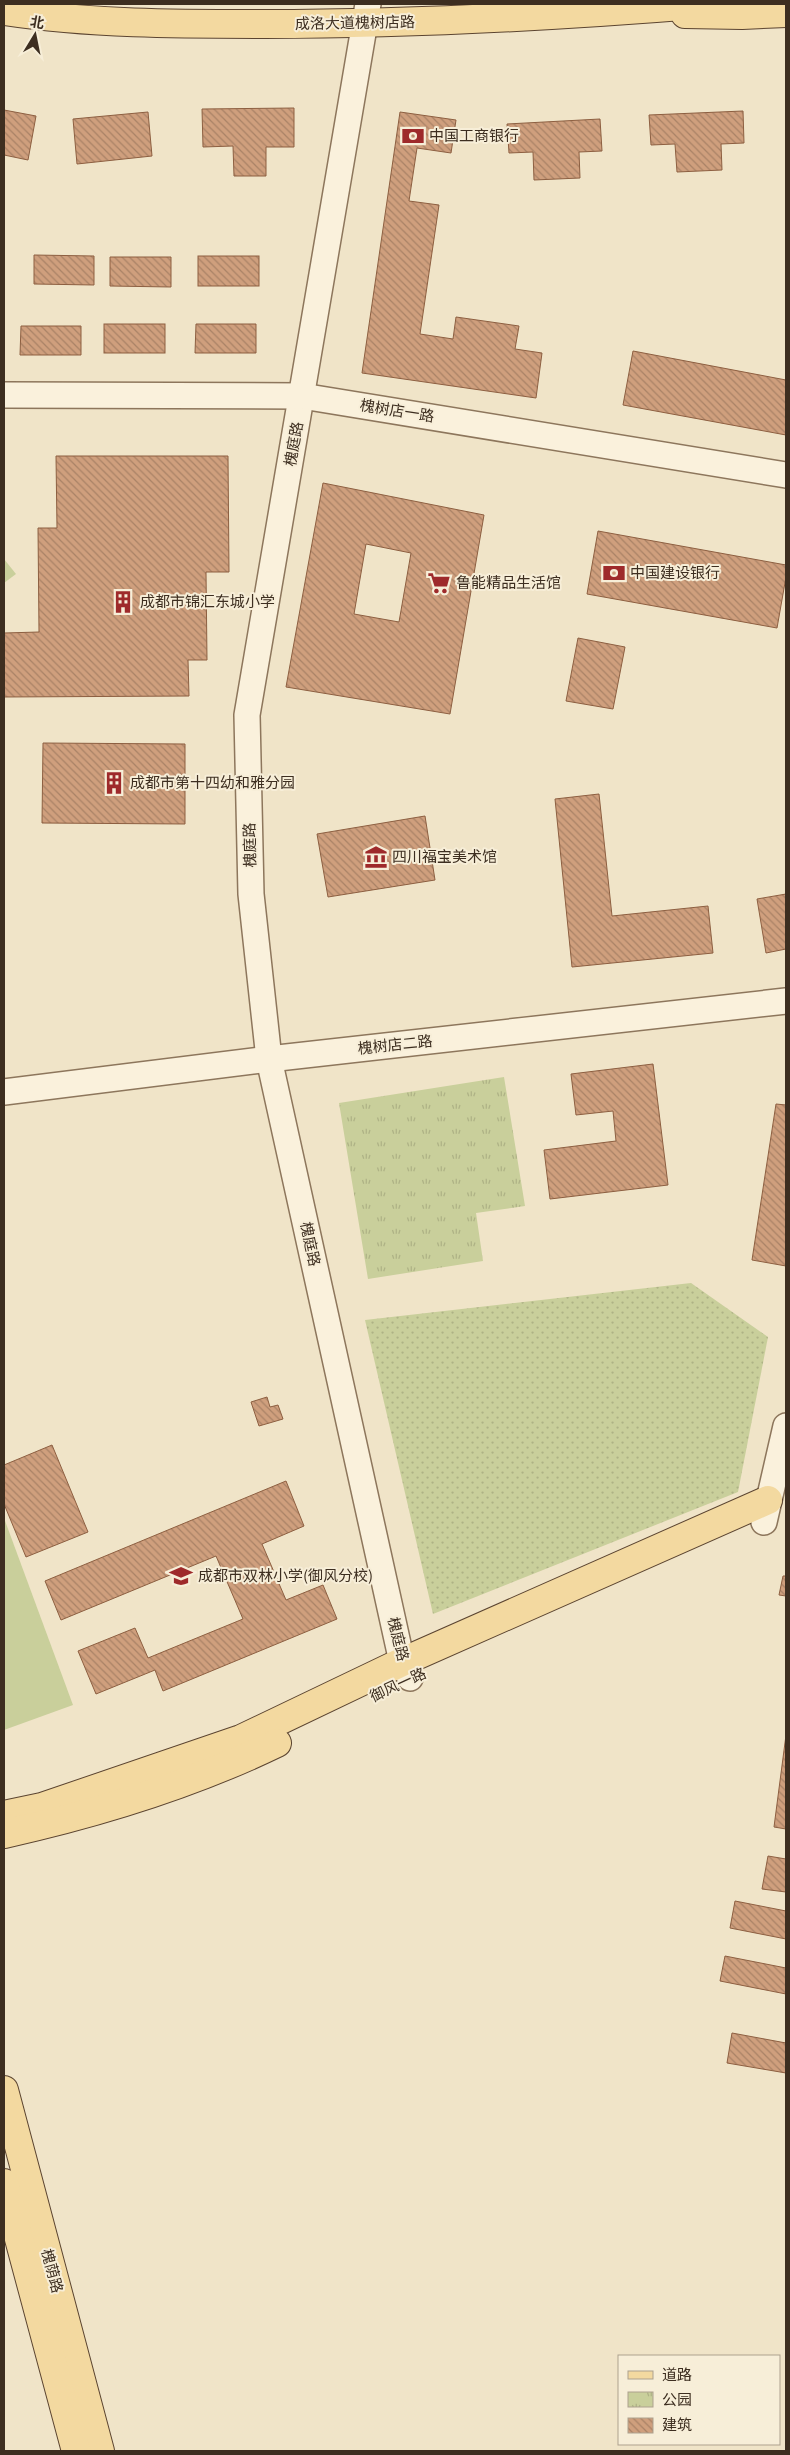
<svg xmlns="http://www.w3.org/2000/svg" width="790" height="2455" font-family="Georgia,'Noto Sans SC',serif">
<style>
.grass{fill:url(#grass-dots)}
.park{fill:url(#park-tufts)}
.pitch{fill:#c9cf9b}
.building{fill:url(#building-back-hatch);stroke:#8d5f41;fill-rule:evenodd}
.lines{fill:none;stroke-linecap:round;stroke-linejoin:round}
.minor-casing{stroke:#8d765c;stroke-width:28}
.major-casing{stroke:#5b4430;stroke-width:30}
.minor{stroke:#faf1dc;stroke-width:25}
.major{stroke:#f3d9a0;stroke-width:28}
.labels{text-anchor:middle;stroke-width:4;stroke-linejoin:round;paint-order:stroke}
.street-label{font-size:15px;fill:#3d2e20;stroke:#f7eed8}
.poi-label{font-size:15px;fill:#3d2e20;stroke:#f7eed8;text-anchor:start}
</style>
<defs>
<pattern id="grass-dots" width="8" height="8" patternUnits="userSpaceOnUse" patternTransform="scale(1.25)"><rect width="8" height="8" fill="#c9cf9b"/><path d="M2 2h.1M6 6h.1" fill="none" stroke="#aeb285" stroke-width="1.8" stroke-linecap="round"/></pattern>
<pattern id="park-tufts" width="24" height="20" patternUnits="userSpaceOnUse" patternTransform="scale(1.25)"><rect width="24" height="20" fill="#c9cf9b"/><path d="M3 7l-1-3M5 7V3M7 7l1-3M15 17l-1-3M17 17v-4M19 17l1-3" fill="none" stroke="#aeb285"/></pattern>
<pattern id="building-back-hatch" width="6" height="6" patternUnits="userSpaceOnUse" patternTransform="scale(1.25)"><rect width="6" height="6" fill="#cf9f7d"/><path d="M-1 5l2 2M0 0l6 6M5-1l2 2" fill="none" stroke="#a98266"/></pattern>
</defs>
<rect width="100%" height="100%" fill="#f0e4c8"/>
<path class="grass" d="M 691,1283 L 768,1337 L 738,1492 L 433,1614 L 365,1320 Z"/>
<path class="park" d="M 504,1077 L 525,1206 L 476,1213 L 483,1261 L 368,1279 L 339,1103 Z"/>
<g class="pitch">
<path d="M 4,559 L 16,574 L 4,583 Z"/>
<path d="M 4,1518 L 73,1705 L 4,1730 Z"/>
</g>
<g class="building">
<path d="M 294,108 L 294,147 L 266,147 L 266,176 L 234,176 L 233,146 L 203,147 L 202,109 Z"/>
<path d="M 4,110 L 36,116 L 28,160 L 4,155 Z"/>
<path d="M 743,111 L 744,143 L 721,144 L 722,170 L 677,172 L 675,144 L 651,145 L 649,115 Z"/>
<path d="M 148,112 L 152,156 L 77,164 L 73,119 Z"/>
<path d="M 400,112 L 456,120 L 451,153 L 417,148 L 409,201 L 439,205 L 420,334 L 453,339 L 456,317 L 519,326 L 515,349 L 542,353 L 536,398 L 362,373 Z"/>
<path d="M 600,119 L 602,151 L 579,152 L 580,178 L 534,180 L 533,152 L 509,153 L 507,124 Z"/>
<path d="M 34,255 L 94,256 L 94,285 L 34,284 Z"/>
<rect x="198" y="256" width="61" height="30"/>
<path d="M 110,257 L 171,257 L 171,287 L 110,286 Z"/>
<rect x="104" y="324" width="61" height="29"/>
<path d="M 196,324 L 256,324 L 256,353 L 195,353 Z"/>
<path d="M 21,326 L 81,326 L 81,355 L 20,355 Z"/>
<path d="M 633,351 L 786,380 L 786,435 L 623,405 Z"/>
<path d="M 56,456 L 228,456 L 229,572 L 206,572 L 207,660 L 188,660 L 189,696 L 4,697 L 4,633 L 39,632 L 38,528 L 57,528 Z"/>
<path d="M 323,483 L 484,515 L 450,714 L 286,687 ZM 366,544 L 411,553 L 399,622 L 354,614 Z"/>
<path d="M 598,531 L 786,565 L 786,577 L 777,628 L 587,594 Z"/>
<path d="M 578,638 L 625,647 L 613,709 L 566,701 Z"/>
<path d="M 43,743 L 185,744 L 185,824 L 42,823 Z"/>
<path d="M 599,794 L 612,916 L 708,906 L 713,953 L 572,967 L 555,799 Z"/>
<path d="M 425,816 L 435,880 L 328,897 L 317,834 Z"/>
<path d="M 786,894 L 786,949 L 766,953 L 757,899 Z"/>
<path d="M 653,1064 L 668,1185 L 550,1199 L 544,1150 L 616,1141 L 613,1111 L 576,1115 L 571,1074 Z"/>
<path d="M 776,1104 L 786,1105 L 786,1266 L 752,1260 Z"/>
<path d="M 267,1397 L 270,1407 L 278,1405 L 283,1419 L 259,1426 L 251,1402 Z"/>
<path d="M 52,1445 L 88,1532 L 26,1557 L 4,1504 L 4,1465 Z"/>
<path d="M 286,1481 L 304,1526 L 262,1544 L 286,1600 L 323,1585 L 337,1619 L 163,1691 L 155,1670 L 96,1694 L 78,1651 L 135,1628 L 148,1658 L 243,1619 L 216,1556 L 61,1620 L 45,1581 Z"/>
<path d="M 783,1576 L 786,1576 L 786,1596 L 779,1595 Z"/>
<path d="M 786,1735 L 786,1829 L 774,1827 Z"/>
<path d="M 768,1856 L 786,1859 L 786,1892 L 762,1889 Z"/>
<path d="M 735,1901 L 786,1911 L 786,1939 L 730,1928 Z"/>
<path d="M 725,1956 L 786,1968 L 786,1994 L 720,1981 Z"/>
<path d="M 732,2033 L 786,2043 L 786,2073 L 727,2063 Z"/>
</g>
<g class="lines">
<defs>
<g id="minor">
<path d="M 368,4 L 247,715 L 251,894 L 269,1059 L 402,1662 L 410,1678"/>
<path d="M 4,395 L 302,396 L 786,475"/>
<path d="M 4,1092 L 269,1059 L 786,1001"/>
<path d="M 764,1522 L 786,1426"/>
</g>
<g id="major">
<path d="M 4,11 C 90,24 177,24 265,24 C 412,24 560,16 707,4"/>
<path d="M 685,14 L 742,15 L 786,13"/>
<path d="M 4,1815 L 42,1807 L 241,1739 L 402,1662 L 768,1500"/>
<path d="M 4,1834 C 98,1813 190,1785 277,1743"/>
<path d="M 4,2090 L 100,2451"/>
<path d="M 4,2183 L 76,2451"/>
</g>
</defs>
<use href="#minor" class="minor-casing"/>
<use href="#major" class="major-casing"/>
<use href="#minor" class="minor"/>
<use href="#major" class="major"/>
</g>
<defs>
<symbol id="bank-bare" viewBox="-9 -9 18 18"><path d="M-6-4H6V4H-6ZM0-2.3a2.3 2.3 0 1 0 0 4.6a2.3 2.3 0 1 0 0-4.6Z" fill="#9e2a2b" stroke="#f7eed8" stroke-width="2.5" paint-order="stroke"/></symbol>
<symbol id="supermarket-bare" viewBox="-9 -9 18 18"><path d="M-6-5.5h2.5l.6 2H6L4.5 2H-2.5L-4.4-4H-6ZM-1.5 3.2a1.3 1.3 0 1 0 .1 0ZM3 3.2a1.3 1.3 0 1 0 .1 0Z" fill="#9e2a2b" stroke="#f7eed8" stroke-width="2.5" paint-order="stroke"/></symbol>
<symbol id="building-bare" viewBox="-9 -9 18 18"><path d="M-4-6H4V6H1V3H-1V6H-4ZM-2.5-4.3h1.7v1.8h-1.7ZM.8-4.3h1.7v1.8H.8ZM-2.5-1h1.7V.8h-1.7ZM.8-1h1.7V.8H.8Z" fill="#9e2a2b" stroke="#f7eed8" stroke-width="2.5" paint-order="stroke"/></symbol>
<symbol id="museum-bare" viewBox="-9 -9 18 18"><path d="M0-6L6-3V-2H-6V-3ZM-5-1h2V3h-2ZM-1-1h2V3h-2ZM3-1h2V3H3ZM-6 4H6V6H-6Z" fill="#9e2a2b" stroke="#f7eed8" stroke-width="2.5" paint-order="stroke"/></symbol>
<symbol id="school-bare" viewBox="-9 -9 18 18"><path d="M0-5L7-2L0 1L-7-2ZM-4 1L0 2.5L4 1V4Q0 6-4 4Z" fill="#9e2a2b" stroke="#f7eed8" stroke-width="2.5" paint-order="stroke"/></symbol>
</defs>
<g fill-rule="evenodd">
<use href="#bank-bare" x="397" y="120" width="32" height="32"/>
<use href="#bank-bare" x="598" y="557" width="32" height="32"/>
<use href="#supermarket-bare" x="423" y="567" width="32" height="32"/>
<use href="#building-bare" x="107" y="586" width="32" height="32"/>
<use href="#building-bare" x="98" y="767" width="32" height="32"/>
<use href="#museum-bare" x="360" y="841" width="32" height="32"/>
<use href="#school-bare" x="165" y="1560" width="32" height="32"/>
</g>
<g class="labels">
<g class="street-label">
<text transform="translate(355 23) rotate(-1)" y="5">成洛大道槐树店路</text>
<text transform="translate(397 411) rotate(9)" y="5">槐树店一路</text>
<text transform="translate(294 444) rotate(-80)" y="5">槐庭路</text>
<text transform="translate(250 845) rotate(-91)" y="5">槐庭路</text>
<text transform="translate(395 1045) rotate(-6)" y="5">槐树店二路</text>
<text transform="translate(310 1244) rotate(78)" y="5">槐庭路</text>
<text transform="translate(398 1639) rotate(76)" y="5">槐庭路</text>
<text transform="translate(398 1685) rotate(-25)" y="5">御风一路</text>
<text transform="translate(52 2271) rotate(75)" y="5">槐荫路</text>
</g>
<g class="poi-label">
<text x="429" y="141">中国工商银行</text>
<text x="630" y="578">中国建设银行</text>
<text x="456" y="588">鲁能精品生活馆</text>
<text x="140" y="607">成都市锦汇东城小学</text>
<text x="130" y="788">成都市第十四幼和雅分园</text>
<text x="392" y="862">四川福宝美术馆</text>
<text x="198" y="1581">成都市双林小学(御风分校)</text>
</g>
</g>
<rect width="790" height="2455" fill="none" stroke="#3d2e20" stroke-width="10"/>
<rect x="618" y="2355" width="162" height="90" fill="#f7eed8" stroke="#ada18e"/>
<rect x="628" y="2371" width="25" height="8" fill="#f3d9a0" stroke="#ada18e"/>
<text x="662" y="2380" font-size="15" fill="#3d2e20">道路</text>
<rect x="628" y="2392" width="25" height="15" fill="url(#park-tufts)" stroke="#ada18e"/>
<text x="662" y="2405" font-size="15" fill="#3d2e20">公园</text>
<rect x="628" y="2418" width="25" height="15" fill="url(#building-back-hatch)" stroke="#ada18e"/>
<text x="662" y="2430" font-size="15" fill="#3d2e20">建筑</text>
<g transform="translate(35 35) rotate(10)" stroke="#f7eed8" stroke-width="4" paint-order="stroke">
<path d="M0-4L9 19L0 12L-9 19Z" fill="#3d2e20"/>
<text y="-8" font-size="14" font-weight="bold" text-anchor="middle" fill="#3d2e20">北</text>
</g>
</svg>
